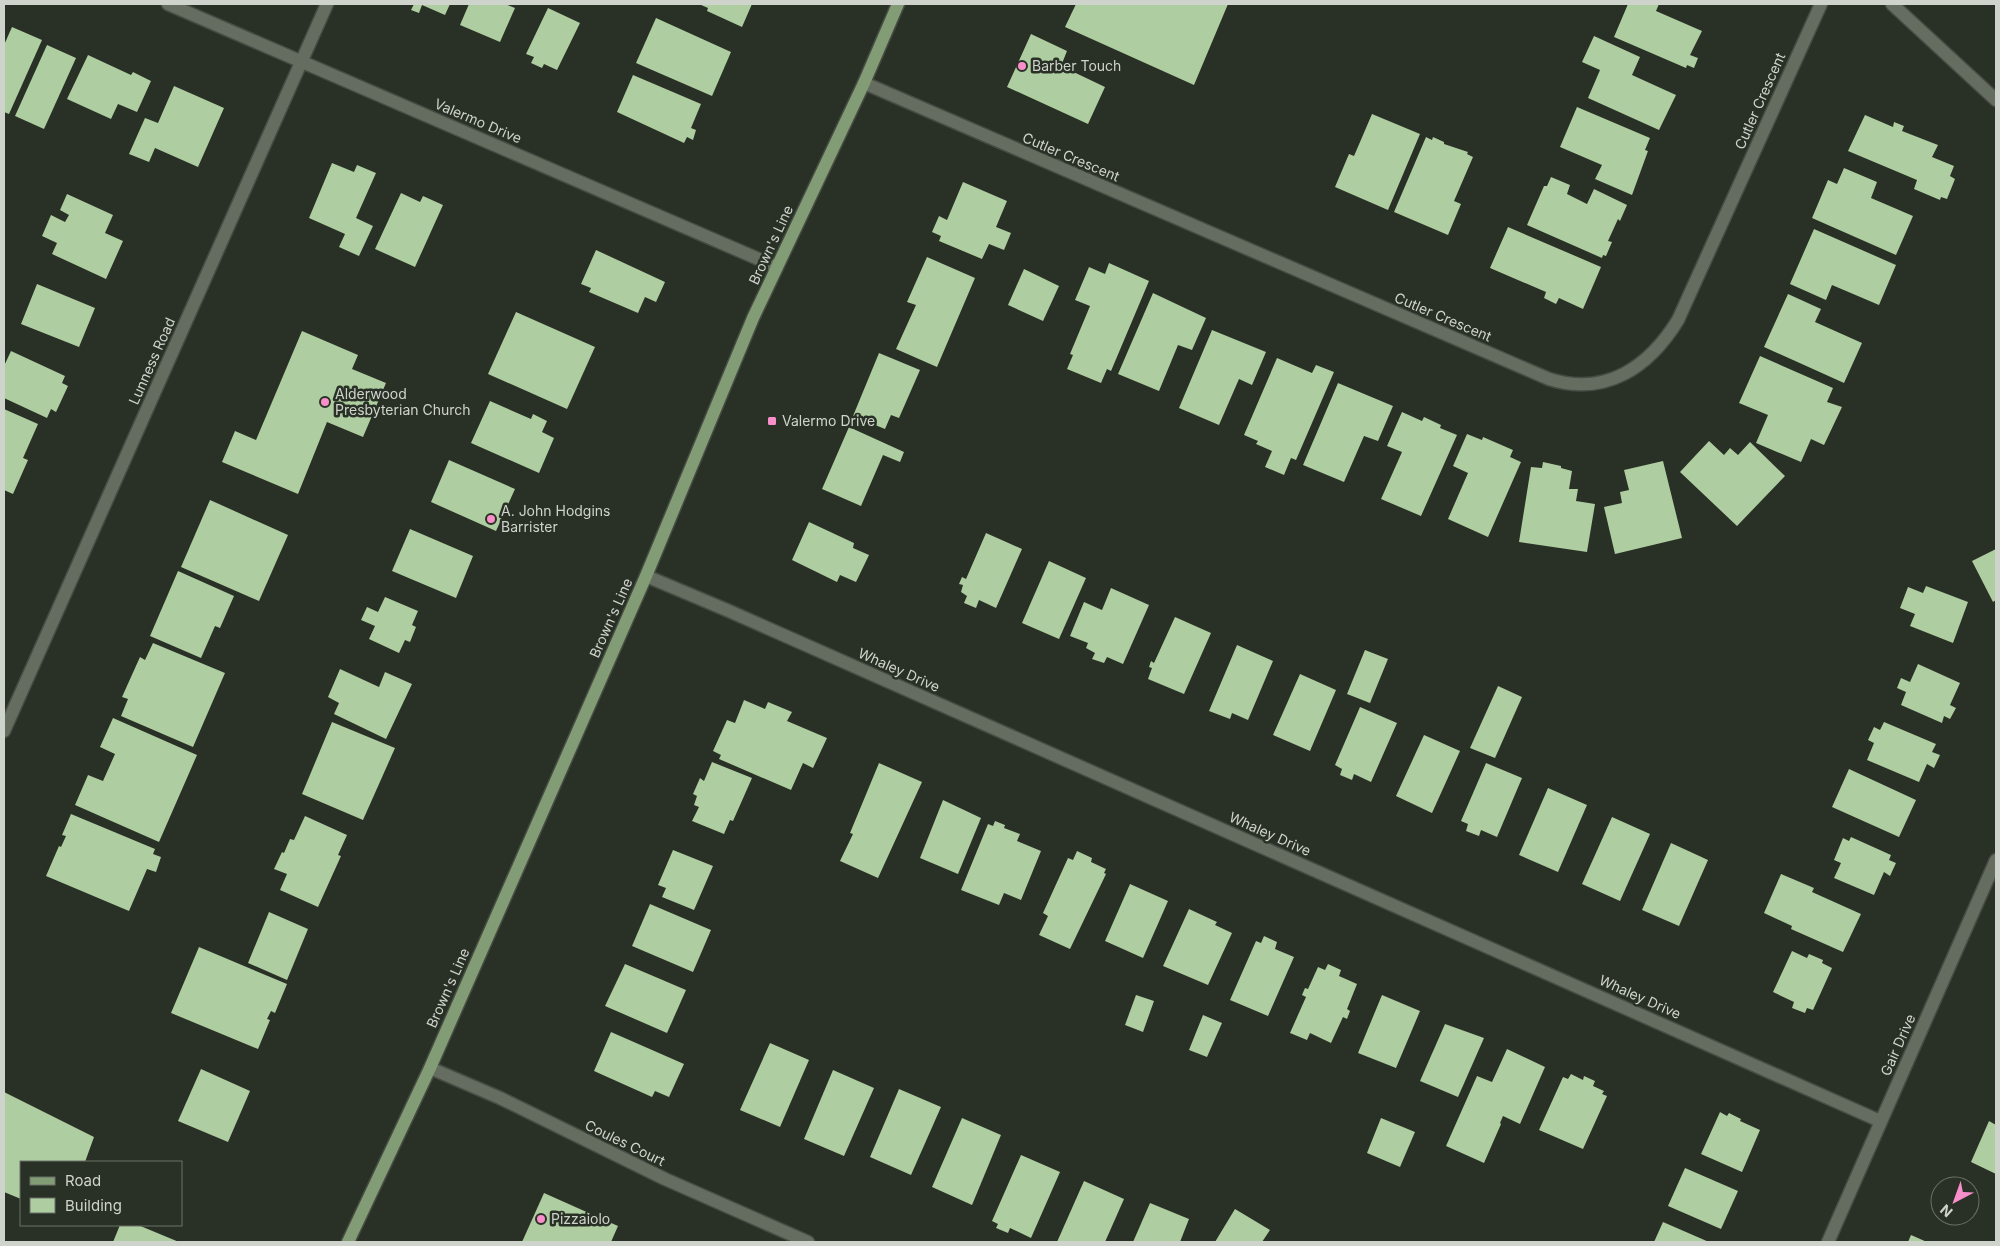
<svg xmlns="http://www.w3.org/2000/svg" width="2000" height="1246" font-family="Inter,sans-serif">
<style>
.building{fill:#aecda0}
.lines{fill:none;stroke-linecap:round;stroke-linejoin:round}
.street-casing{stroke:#464c43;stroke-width:15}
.primary-casing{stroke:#464c43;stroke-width:15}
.street{stroke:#656d61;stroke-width:12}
.primary{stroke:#829d75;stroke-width:12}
.poi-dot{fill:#f98fca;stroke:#293025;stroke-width:2}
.labels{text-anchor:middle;stroke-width:5;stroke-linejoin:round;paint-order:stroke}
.poi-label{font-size:14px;fill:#ced3cc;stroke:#293025;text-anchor:start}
.street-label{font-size:14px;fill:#ced3cc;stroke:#293025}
</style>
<rect width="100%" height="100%" fill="#293025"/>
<g class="building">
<path d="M 414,4 L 450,4 L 445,15 L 422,5 L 419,13 L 411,10 Z"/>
<path d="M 469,4 L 505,4 L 515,8 L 500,42 L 460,25 Z"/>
<path d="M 699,4 L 752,4 L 742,27 L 707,11 L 708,8 Z"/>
<path d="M 1076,4 L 1228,4 L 1194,85 L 1065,27 Z"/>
<path d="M 1628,4 L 1659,4 L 1656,11 L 1702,31 L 1690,55 L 1698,58 L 1694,68 L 1687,65 L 1686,68 L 1614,37 Z"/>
<path d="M 548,8 L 580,23 L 557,70 L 544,64 L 542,68 L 531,63 L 534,57 L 526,54 Z"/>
<path d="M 656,18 L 731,52 L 712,96 L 636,63 Z"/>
<path d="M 12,27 L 42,40 L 9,114 L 4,112 L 4,45 Z"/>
<path d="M 1031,34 L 1067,51 L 1061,66 L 1105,87 L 1088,124 L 1007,87 Z"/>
<path d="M 1594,36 L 1640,57 L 1632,75 L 1676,95 L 1659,130 L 1588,98 L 1600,70 L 1582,62 Z"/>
<path d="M 47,45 L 76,58 L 44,129 L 15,116 Z"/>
<path d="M 88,55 L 131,75 L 133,72 L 151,81 L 137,112 L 118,104 L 111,119 L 67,99 Z"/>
<path d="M 633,75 L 701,104 L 691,128 L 696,130 L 693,140 L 687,137 L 684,143 L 617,112 Z"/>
<path d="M 174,86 L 224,108 L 198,167 L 155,148 L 149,162 L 129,154 L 145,118 L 158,123 Z"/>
<path d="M 1577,107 L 1650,138 L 1645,150 L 1648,151 L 1632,195 L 1595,179 L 1602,165 L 1560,147 Z"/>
<path d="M 1372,114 L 1420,134 L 1388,210 L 1335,187 L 1349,154 L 1354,156 Z"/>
<path d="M 1865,115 L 1893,127 L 1894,122 L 1904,126 L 1902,131 L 1938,145 L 1932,157 L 1954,166 L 1950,176 L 1955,179 L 1947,199 L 1941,197 L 1940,200 L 1914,189 L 1917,180 L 1848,151 Z"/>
<path d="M 1426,137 L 1432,140 L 1433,137 L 1444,142 L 1444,144 L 1468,152 L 1467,154 L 1473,157 L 1454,201 L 1461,204 L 1448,235 L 1394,212 Z"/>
<path d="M 332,163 L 354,172 L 357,165 L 376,173 L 356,218 L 373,226 L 359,256 L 339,247 L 345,234 L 309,218 Z"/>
<path d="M 1844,168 L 1877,182 L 1871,198 L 1913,216 L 1896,255 L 1812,218 L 1828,180 L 1837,184 Z"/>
<path d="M 1551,177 L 1570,185 L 1567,194 L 1587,204 L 1594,189 L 1627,205 L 1620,221 L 1618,219 L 1608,241 L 1612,242 L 1606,256 L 1603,255 L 1602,258 L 1527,225 L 1544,186 L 1547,186 Z"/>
<path d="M 963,182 L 1007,201 L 996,227 L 1011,233 L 1004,250 L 989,244 L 982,259 L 939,241 L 941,236 L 932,232 L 939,216 L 947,220 Z"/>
<path d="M 401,193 L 420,202 L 423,196 L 443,205 L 415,267 L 375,249 Z"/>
<path d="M 67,194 L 113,215 L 105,233 L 123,241 L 106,279 L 52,254 L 57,243 L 42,236 L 51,215 L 65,222 L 69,215 L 60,210 Z"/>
<path d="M 1508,227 L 1601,267 L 1583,309 L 1559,298 L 1556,304 L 1544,298 L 1546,292 L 1490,268 Z"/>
<path d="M 1814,229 L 1896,265 L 1879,305 L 1832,285 L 1826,300 L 1790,284 Z"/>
<path d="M 596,250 L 665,282 L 656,302 L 645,297 L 638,313 L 589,292 L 591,288 L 581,284 Z"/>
<path d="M 927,257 L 975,278 L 937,367 L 896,349 L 916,305 L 907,302 Z"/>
<path d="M 1109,263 L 1149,281 L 1111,371 L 1107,369 L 1101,383 L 1067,369 L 1073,355 L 1070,354 L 1090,306 L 1075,300 L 1089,267 L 1105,274 Z"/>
<path d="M 1024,269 L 1059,286 L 1043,321 L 1008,305 Z"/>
<path d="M 37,284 L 95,308 L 79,347 L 21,324 Z"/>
<path d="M 1153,293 L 1206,318 L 1192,350 L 1178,345 L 1159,391 L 1118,374 Z"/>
<path d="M 1788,294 L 1821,309 L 1815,322 L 1862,343 L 1844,383 L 1764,347 Z"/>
<path d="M 516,312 L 595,347 L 567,409 L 488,374 Z"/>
<path d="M 1212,330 L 1266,352 L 1252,385 L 1239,379 L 1219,425 L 1179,408 Z"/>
<path d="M 302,331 L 358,355 L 352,369 L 386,383 L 363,437 L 327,422 L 298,494 L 222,462 L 235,431 L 256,440 Z"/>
<path d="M 11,351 L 65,376 L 62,383 L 68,386 L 56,412 L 51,409 L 47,418 L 4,398 L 4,366 Z"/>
<path d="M 879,353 L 920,370 L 899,418 L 891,415 L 885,429 L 853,416 Z"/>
<path d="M 1760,356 L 1833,388 L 1827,402 L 1842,407 L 1824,445 L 1811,439 L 1801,462 L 1756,443 L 1768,415 L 1739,403 Z"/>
<path d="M 1277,358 L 1312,373 L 1316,365 L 1334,372 L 1296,460 L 1291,458 L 1284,475 L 1265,467 L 1272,451 L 1256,444 L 1258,441 L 1244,435 Z"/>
<path d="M 1338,383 L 1393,406 L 1378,441 L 1364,436 L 1344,482 L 1303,465 Z"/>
<path d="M 490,401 L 531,419 L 533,414 L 547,421 L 542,432 L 554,438 L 539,473 L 471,443 Z"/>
<path d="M 4,409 L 38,424 L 23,458 L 28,460 L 13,494 L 4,490 Z"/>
<path d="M 1402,412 L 1422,421 L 1424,417 L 1441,425 L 1440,428 L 1457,435 L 1421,516 L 1381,499 L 1402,452 L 1387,446 Z"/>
<path d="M 849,427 L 904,452 L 900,462 L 883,455 L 861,506 L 822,489 Z"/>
<path d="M 1467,434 L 1482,440 L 1483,437 L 1513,450 L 1510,457 L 1521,462 L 1488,537 L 1448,519 L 1468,473 L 1453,466 Z"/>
<path d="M 1709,441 L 1724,455 L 1730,448 L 1738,455 L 1750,442 L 1785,476 L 1737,526 L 1680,472 Z"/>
<path d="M 449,460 L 515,489 L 496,531 L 431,502 Z"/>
<path d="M 1663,461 L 1682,538 L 1615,554 L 1604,507 L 1622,503 L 1620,492 L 1629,490 L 1624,470 Z"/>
<path d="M 1543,462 L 1561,466 L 1561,468 L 1572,471 L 1569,489 L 1578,489 L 1576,501 L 1595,504 L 1587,552 L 1519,542 L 1531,467 L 1542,468 Z"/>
<path d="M 210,500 L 288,535 L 259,601 L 181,567 Z"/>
<path d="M 809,522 L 854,543 L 853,548 L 869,555 L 856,582 L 840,575 L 837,582 L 792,560 Z"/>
<path d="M 410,529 L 473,556 L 456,598 L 392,571 Z"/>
<path d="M 986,533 L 1022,549 L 996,608 L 979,600 L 976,608 L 964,603 L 967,596 L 961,592 L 963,585 L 959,584 L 962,577 L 966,579 Z"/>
<path d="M 1996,549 L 1996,600 L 1993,602 L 1972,561 Z"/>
<path d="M 1049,561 L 1086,578 L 1059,639 L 1022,623 Z"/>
<path d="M 178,571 L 234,596 L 220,628 L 215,626 L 201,658 L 150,636 Z"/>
<path d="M 1926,586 L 1968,602 L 1953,643 L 1910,626 L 1915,614 L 1900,608 L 1908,587 L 1923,593 Z"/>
<path d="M 1111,588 L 1149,605 L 1123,664 L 1107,657 L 1104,663 L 1092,659 L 1095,653 L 1086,648 L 1088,643 L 1070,636 L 1084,602 L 1102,610 Z"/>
<path d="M 385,597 L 418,611 L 412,625 L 416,627 L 410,642 L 405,640 L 399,653 L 369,639 L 375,626 L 361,620 L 367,607 L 378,612 Z"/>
<path d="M 1175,617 L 1211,633 L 1184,694 L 1148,679 L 1152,668 L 1149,667 L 1151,661 L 1154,663 Z"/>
<path d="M 153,643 L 225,673 L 193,747 L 121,716 L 128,699 L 122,697 L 140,657 L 145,660 Z"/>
<path d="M 1237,645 L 1273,661 L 1248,720 L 1232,713 L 1230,719 L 1209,711 Z"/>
<path d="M 1365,650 L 1388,659 L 1370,703 L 1347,694 Z"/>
<path d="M 1918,664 L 1960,683 L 1950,705 L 1956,708 L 1950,719 L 1944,716 L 1942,723 L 1901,705 L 1906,692 L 1897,688 L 1901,678 L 1910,682 Z"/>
<path d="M 340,669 L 379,687 L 385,672 L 412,684 L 386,739 L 334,714 L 339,703 L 328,697 Z"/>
<path d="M 1300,674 L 1336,690 L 1310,751 L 1273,735 Z"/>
<path d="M 1498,686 L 1522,697 L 1495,758 L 1470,748 Z"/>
<path d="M 744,700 L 765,709 L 768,702 L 792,712 L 787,721 L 827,738 L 813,768 L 803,763 L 791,790 L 719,759 L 721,755 L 713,751 L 727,720 L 735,723 Z"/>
<path d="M 1360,707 L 1397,723 L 1371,782 L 1354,774 L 1352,780 L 1340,775 L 1342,769 L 1335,765 Z"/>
<path d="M 113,718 L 197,755 L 159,842 L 75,805 L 88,775 L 103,781 L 115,754 L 100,747 Z"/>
<path d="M 332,722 L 395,748 L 363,820 L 302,794 Z"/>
<path d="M 1884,722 L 1936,744 L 1932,752 L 1940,755 L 1934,768 L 1927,764 L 1919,782 L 1867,760 L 1874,743 L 1868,740 L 1874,727 L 1880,730 Z"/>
<path d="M 1424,735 L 1460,751 L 1432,813 L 1396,796 Z"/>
<path d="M 712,762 L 752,778 L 733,821 L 730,820 L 724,834 L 692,821 L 699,807 L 694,805 L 697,796 L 693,794 L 700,778 L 704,781 Z"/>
<path d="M 879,763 L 922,782 L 878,878 L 840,861 L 853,834 L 850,833 Z"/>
<path d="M 1486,763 L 1522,778 L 1497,837 L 1481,830 L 1479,836 L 1466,831 L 1468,824 L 1461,821 Z"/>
<path d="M 1849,769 L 1916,800 L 1899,837 L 1832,807 Z"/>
<path d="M 1548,788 L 1587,805 L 1558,872 L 1519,855 Z"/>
<path d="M 943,800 L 981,818 L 958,874 L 920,858 Z"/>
<path d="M 71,814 L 155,849 L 153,854 L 161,857 L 156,872 L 147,869 L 129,911 L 46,876 L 59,846 L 61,847 L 66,836 L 62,835 Z"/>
<path d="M 305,816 L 347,835 L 338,855 L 341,856 L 318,907 L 280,890 L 287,874 L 274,869 L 282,852 L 284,853 L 290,839 L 294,840 Z"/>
<path d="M 1612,817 L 1650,834 L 1620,901 L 1582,884 Z"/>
<path d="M 995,821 L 1005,825 L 1004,828 L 1020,834 L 1017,841 L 1041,851 L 1021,900 L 1004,893 L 999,905 L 961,890 L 988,824 L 993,826 Z"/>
<path d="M 1851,837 L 1891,855 L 1889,860 L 1896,863 L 1890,876 L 1884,872 L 1874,895 L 1834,878 L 1841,863 L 1834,860 L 1843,838 L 1849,841 Z"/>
<path d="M 1671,843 L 1708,860 L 1679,926 L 1642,910 Z"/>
<path d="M 673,850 L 713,866 L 694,910 L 662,897 L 666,888 L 658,885 Z"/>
<path d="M 1077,851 L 1092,858 L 1091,862 L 1106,869 L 1104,873 L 1106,874 L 1070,949 L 1039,935 L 1048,916 L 1043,913 L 1068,858 L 1073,860 Z"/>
<path d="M 1781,874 L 1814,888 L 1812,892 L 1861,914 L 1843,952 L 1791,929 L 1792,926 L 1764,913 Z"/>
<path d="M 1130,884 L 1168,901 L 1143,958 L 1105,941 Z"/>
<path d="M 650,904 L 711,930 L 693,972 L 632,946 Z"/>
<path d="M 1189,909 L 1217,922 L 1215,925 L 1232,933 L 1208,985 L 1163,966 Z"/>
<path d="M 269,912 L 308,929 L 287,980 L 248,963 Z"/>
<path d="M 1264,936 L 1277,942 L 1275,949 L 1294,957 L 1268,1016 L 1230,1000 L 1256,941 L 1261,943 Z"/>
<path d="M 199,947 L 287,984 L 275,1013 L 271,1011 L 267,1019 L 270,1020 L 258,1049 L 171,1013 Z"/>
<path d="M 1792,951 L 1807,958 L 1809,954 L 1823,960 L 1822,963 L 1832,968 L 1813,1010 L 1807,1008 L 1805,1013 L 1792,1008 L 1794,1002 L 1773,992 Z"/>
<path d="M 625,964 L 686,990 L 667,1033 L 605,1006 Z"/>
<path d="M 1328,964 L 1341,970 L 1339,976 L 1357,984 L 1347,1009 L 1350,1011 L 1347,1019 L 1343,1017 L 1331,1043 L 1310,1033 L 1307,1040 L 1290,1033 L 1306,997 L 1302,995 L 1305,988 L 1308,989 L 1318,967 L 1325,970 Z"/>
<path d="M 1136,995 L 1154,1001 L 1143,1032 L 1125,1025 Z"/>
<path d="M 1382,995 L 1420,1011 L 1396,1068 L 1358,1053 Z"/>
<path d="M 1203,1015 L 1222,1023 L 1207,1057 L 1189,1050 Z"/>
<path d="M 1445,1024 L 1484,1038 L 1458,1097 L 1420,1081 Z"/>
<path d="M 611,1032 L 684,1064 L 669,1097 L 655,1091 L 652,1097 L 594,1071 Z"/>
<path d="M 770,1043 L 809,1060 L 780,1127 L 740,1110 Z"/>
<path d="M 1507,1049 L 1545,1067 L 1520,1124 L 1503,1116 L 1500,1123 L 1501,1124 L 1484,1163 L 1446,1146 L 1477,1076 L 1492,1082 Z"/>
<path d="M 201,1069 L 250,1091 L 228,1142 L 178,1121 Z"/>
<path d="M 833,1070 L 874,1088 L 844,1156 L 804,1139 Z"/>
<path d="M 1571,1074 L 1583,1080 L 1584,1076 L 1595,1081 L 1593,1086 L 1604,1091 L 1602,1094 L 1607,1096 L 1583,1149 L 1539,1130 L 1563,1077 L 1568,1079 Z"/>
<path d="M 899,1089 L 941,1107 L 911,1175 L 870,1157 Z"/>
<path d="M 4,1092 L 94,1137 L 85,1162 L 21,1162 L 21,1199 L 4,1192 Z"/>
<path d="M 1720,1112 L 1727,1116 L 1729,1113 L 1741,1119 L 1740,1121 L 1760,1130 L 1742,1172 L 1701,1154 Z"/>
<path d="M 962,1118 L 1001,1135 L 972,1205 L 932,1187 Z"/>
<path d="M 1381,1118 L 1415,1132 L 1400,1167 L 1367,1153 Z"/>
<path d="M 1989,1121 L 1996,1125 L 1996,1174 L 1971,1162 Z"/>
<path d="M 1021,1155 L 1060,1172 L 1031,1238 L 1010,1228 L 1008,1233 L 996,1228 L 998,1224 L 992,1221 Z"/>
<path d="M 1685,1168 L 1738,1191 L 1721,1229 L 1668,1206 Z"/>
<path d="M 1084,1181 L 1124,1199 L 1105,1242 L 1057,1242 Z"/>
<path d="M 544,1193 L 618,1226 L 611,1242 L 522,1242 Z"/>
<path d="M 1150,1203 L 1189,1219 L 1180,1242 L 1133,1242 Z"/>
<path d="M 1235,1209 L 1270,1230 L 1262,1242 L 1215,1242 Z"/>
<path d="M 1663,1222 L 1709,1242 L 1654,1242 Z"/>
<path d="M 120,1225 L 138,1225 L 179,1242 L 113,1242 Z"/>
<path d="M 1911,1235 L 1927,1242 L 1908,1242 Z"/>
</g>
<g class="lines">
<defs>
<g id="street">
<path d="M 168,4 L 777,267"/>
<path d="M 1892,4 L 1996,100"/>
<path d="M 864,83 L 1549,379 C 1606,397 1649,367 1678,320 L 1821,4"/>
<path d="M 646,576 L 729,611 L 1880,1121"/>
<path d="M 4,731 L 327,4"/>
<path d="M 430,1068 L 500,1098 L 665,1179 L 808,1242"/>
<path d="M 1828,1242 L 1996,860"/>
</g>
<path id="primary" d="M 348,1242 L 430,1068 L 646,576 L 753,318 L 864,83 L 898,4"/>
</defs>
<use href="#street" class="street-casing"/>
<use href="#primary" class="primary-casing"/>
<use href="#street" class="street"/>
<use href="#primary" class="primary"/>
</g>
<g class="poi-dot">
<circle cx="1022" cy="66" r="5"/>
<circle cx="325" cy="402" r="5"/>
<rect x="767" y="416" width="10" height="10" rx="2.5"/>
<circle cx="491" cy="519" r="5"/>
<circle cx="541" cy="1219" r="5"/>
</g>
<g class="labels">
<g class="poi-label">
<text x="1032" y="71">Barber Touch</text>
<text x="335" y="399">Alderwood<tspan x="335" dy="16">Presbyterian Church</tspan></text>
<text x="782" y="426">Valermo Drive</text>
<text x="501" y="516">A. John Hodgins<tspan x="501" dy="16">Barrister</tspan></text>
<text x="551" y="1224">Pizzaiolo</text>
</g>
<g class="street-label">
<text transform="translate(1760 101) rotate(-66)" y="5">Cutler Crescent</text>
<text transform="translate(478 121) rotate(23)" y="5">Valermo Drive</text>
<text transform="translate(1071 157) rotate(23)" y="5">Cutler Crescent</text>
<text transform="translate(771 245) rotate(-65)" y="5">Brown's Line</text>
<text transform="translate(1443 317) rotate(23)" y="5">Cutler Crescent</text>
<text transform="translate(152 361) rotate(-66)" y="5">Lunness Road</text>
<text transform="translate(611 618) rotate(-66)" y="5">Brown's Line</text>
<text transform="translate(899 670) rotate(24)" y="5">Whaley Drive</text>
<text transform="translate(1270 834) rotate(24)" y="5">Whaley Drive</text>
<text transform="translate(448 988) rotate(-66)" y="5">Brown's Line</text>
<text transform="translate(1640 997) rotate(24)" y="5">Whaley Drive</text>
<text transform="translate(1898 1045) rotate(-66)" y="5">Gair Drive</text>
<text transform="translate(625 1143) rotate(26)" y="5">Coules Court</text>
</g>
</g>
<rect width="2000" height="1246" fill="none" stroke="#ced3cc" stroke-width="10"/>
<rect x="20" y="1161" width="162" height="65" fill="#293025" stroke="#6b7168"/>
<rect x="30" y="1177" width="25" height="8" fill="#829d75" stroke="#6b7168"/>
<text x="65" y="1186" font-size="15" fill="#ced3cc">Road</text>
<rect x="30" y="1198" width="25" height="15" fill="#aecda0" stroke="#6b7168"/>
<text x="65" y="1211" font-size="15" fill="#ced3cc">Building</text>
<g transform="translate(1955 1201) rotate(221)"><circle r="24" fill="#293025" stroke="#6b7168"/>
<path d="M0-4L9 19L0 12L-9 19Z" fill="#f98fca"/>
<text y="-8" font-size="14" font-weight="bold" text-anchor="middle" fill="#ced3cc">N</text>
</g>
</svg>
